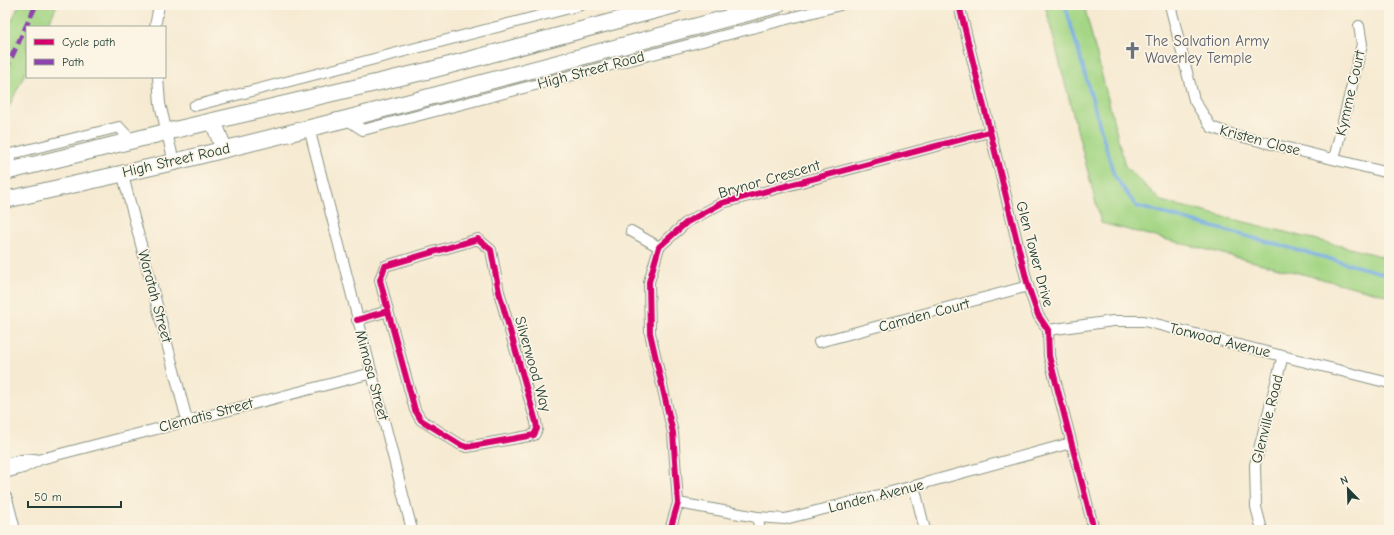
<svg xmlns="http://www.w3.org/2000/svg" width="1394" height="535" font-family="'Comic Neue',sans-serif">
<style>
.green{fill:#a4d685;stroke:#628a5c}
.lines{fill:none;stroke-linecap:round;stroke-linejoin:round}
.stream{stroke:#73abe2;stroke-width:3.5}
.street-casing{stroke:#8a9483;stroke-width:12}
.secondary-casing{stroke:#8a9483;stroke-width:16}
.primary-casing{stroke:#8a9483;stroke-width:18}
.street{stroke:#fff;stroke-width:10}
.secondary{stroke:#fff;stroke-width:14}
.primary{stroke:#fff;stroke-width:16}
.quiet{stroke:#8e44ad;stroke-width:5;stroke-dasharray:10 5;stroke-linecap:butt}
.cycleway-casing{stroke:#fcf5e5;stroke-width:8}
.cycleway{stroke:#d6006c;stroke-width:6}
.labels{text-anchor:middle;stroke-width:3.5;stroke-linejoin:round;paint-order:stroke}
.worship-label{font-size:15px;fill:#5b616d;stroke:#fcf5e5;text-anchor:start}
.street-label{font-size:15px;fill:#1f3d34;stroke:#fcf5e5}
</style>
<rect width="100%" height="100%" fill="#fcf5e5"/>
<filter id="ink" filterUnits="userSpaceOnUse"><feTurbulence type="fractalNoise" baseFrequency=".025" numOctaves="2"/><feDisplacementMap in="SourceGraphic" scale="8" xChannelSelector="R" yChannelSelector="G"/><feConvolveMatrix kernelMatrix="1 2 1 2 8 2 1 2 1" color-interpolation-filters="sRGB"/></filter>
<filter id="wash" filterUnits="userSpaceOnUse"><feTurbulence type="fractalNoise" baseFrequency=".012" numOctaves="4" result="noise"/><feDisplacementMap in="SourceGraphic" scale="16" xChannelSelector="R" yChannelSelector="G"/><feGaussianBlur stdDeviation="0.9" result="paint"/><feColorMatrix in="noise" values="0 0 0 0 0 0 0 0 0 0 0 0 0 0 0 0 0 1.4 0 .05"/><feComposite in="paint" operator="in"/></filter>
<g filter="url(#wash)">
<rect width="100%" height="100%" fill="#f6ead2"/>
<g class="green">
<path d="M 19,5 L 57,5 L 47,27 L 27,27 L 27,69 L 5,115 L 5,35 Z"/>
<path d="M 1045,5 L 1084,5 L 1125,166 L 1161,201 L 1389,258 L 1389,296 L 1101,223 Z"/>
</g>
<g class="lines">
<path class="stream" d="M 1065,5 L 1114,175 L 1136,206 L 1389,275"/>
</g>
</g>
<g filter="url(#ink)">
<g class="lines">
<defs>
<g id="street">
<path d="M 959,5 L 1028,286 L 1038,315 L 1048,330 L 1049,356 L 1094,530"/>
<path d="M 1170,5 L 1194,100 L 1211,127 L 1231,134 L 1389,173"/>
<path d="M 155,27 L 159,5"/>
<path d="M 158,77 L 160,104 L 174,162"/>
<path d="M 194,106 L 581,5"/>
<path d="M 346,119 L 363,130 L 840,5"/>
<path d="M 309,128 L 412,530"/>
<path d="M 1334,159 L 1362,44 L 1359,26"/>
<path d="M 10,171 L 11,154 L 119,127 L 132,141"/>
<path d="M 122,172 L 187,420"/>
<path d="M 631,231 L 659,247"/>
<path d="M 357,320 L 388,311 L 380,280 L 385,266 L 478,239 L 491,250 L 499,292 L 536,422 L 537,429 L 534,435 L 467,447 L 461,445 L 421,420 L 415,410 L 388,311"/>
<path d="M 1048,330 L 1113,321 L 1144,321 L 1389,383"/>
<path d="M 819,342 L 1028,286"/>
<path d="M 5,464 L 21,460 L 35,459"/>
<path d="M 5,473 L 23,468 L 41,459 L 372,373"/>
<path d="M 914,486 L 925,530"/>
<path d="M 678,503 L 757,517 L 785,519 L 914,486 L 1071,443"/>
<path d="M 757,517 L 760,530"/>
<path d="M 670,530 L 678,503 L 673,433 L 650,333 L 649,282 L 659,247 L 687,222 L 722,203 L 989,132"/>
<path d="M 1262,530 L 1256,507 L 1255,465 L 1283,355"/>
</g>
<path id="secondary" d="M 5,499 L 13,530"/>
<g id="primary">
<path d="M 213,121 L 224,149"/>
<path d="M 5,172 L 166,132 L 431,70 L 675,5"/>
<path d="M 5,200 L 174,162 L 346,119 L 777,5"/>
</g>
</defs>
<use href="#street" class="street-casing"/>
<use href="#secondary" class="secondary-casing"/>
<use href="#primary" class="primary-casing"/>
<use href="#street" class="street"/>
<use href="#secondary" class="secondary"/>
<use href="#primary" class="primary"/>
<path class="quiet" d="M 5,71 L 36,5"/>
<defs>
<g id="cycleway">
<path d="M 959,5 L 1028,286 L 1038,315 L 1048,330 L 1049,356 L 1094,530"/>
<path d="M 357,320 L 388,311 L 380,280 L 385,266 L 478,239 L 491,250 L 499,292 L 536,422 L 537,429 L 534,435 L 467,447 L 461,445 L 421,420 L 415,410 L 388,311"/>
<path d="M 670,530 L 678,503 L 673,433 L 650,333 L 649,282 L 659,247 L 687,222 L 722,203 L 989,132"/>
</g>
</defs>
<use href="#cycleway" class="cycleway-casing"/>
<use href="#cycleway" class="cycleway"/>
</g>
</g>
<defs>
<symbol id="church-bare" viewBox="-9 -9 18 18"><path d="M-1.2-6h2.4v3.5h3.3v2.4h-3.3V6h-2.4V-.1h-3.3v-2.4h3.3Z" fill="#6b7280" stroke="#fcf5e5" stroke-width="2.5" paint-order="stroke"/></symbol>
</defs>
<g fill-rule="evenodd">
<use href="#church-bare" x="1120" y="38" width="25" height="25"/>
</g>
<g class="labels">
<g class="worship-label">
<text x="1145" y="46">The Salvation Army<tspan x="1145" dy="17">Waverley Temple</tspan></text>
</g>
<g class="street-label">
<text transform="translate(591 70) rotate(-15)" y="5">High Street Road</text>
<text transform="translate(1350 93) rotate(-77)" y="5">Kymme Court</text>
<text transform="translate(1260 140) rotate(15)" y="5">Kristen Close</text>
<text transform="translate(176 160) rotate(-13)" y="5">High Street Road</text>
<text transform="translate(769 179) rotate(-16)" y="5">Brynor Crescent</text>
<text transform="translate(1035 254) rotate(75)" y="5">Glen Tower Drive</text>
<text transform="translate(155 296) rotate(75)" y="5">Waratah Street</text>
<text transform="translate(924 315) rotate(-15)" y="5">Camden Court</text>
<text transform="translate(1220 340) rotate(14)" y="5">Torwood Avenue</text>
<text transform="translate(533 364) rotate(74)" y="5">Silverwood Way</text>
<text transform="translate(372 375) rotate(75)" y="5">Mimosa Street</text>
<text transform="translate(206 415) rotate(-15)" y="5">Clematis Street</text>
<text transform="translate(1267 419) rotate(-76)" y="5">Glenville Road</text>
<text transform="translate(876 496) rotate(-14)" y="5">Landen Avenue</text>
</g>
</g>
<rect width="1394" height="535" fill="none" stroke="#fcf5e5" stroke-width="20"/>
<rect x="26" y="26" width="140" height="52" fill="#fcf5e5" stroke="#a4ab9e"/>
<rect x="34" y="39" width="20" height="6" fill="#d6006c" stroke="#a4ab9e"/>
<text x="62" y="46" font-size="12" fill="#1f3d34">Cycle path</text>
<rect x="34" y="59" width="20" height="6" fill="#8e44ad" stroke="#a4ab9e"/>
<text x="62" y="66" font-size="12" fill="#1f3d34">Path</text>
<g transform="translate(1348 489) rotate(337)" stroke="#fcf5e5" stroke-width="3" paint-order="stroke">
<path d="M0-3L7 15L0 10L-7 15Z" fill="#1f3d34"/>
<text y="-6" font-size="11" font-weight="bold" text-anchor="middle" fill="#1f3d34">N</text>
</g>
<path d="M28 501v6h93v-6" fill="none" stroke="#1f3d34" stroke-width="2"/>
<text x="34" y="501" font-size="12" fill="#1f3d34" stroke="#fcf5e5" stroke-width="3" paint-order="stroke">50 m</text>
</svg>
